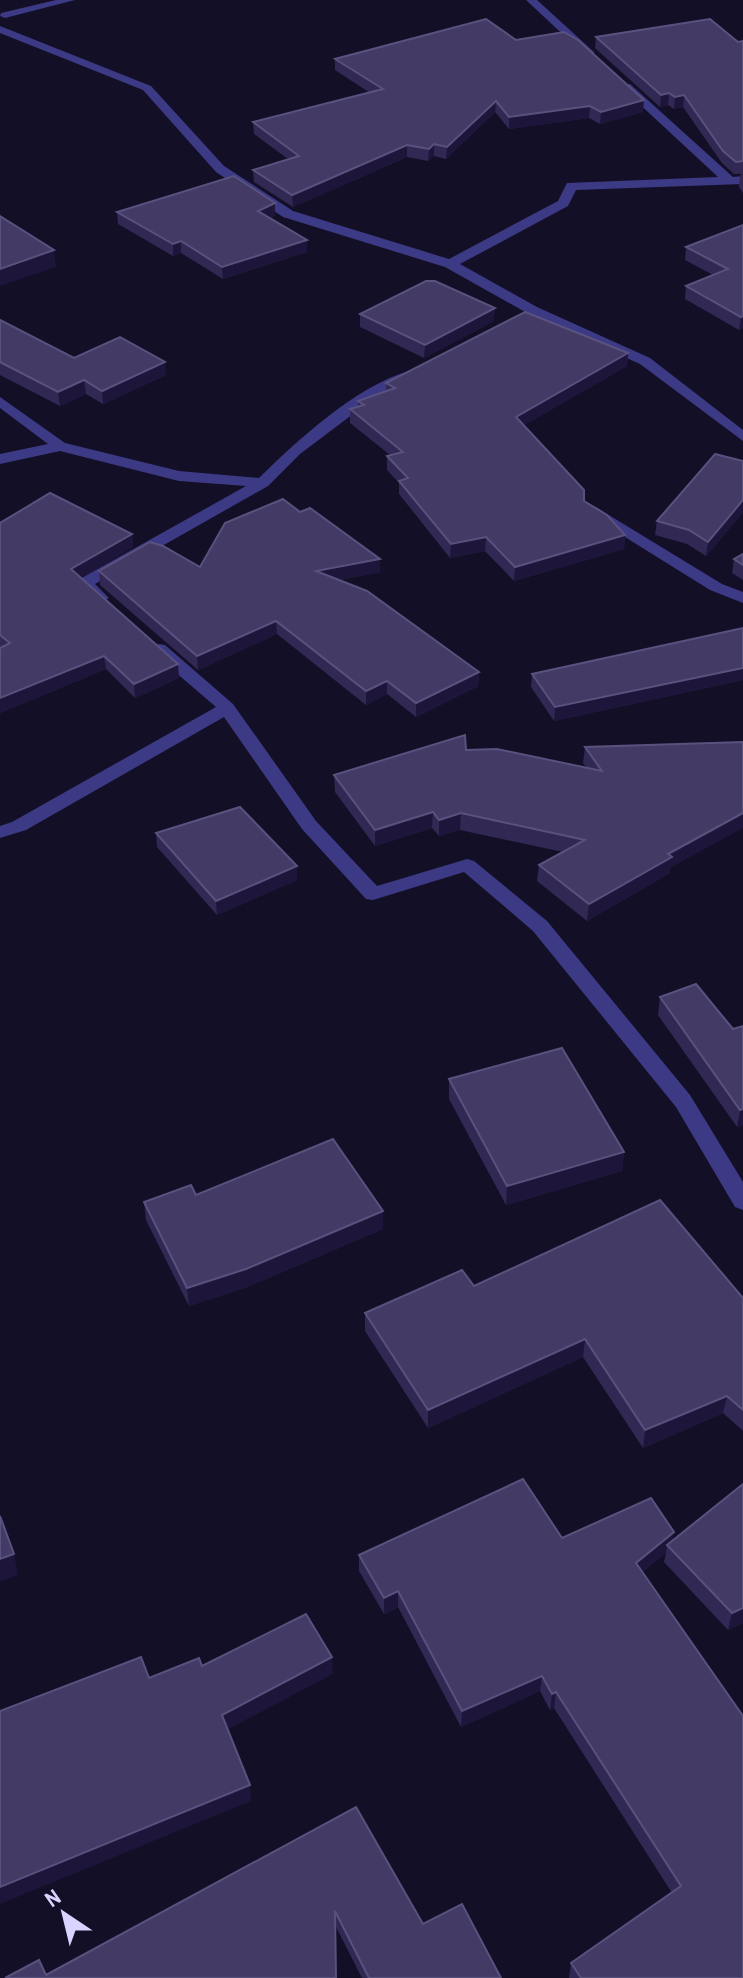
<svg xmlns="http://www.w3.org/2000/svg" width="743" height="1978" font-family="'Archivo Narrow',sans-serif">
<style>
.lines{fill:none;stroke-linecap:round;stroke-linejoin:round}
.street{fill:#3d3a85;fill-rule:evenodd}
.wall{fill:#312854}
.shaded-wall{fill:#1d163a}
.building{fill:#433a66;stroke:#5a527e;stroke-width:2}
</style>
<rect width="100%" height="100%" fill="#130f26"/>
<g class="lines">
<g class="street">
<path d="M 56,0 L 75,0 L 5,18 L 0,16 L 1,13 Z"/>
<path d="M 526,0 L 537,0 L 594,52 L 594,56 L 586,56 Z"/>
<path d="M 0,26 L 151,86 L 224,166 L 293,211 L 449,259 L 558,201 L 567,183 L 718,177 L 620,86 L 630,84 L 733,177 L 743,176 L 743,184 L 576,190 L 568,206 L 460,264 L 537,307 L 650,358 L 743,430 L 743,441 L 640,364 L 527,313 L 445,267 L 283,217 L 216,172 L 143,90 L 0,33 Z"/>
<path d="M 409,371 L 414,372 L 414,378 L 369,402 L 300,454 L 268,486 L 95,584 L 109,598 L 101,603 L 78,586 L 78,580 L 246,486 L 179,481 L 60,451 L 0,464 L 0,454 L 48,444 L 0,408 L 0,397 L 65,443 L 179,471 L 259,478 C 298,440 356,386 409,371 Z"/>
<path d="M 594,506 L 722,584 L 743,592 L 743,603 L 710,590 L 588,514 L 586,511 Z"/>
<path d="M 159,644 L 165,645 L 233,704 L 316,821 L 377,886 L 467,859 L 474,861 L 547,921 L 690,1095 L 743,1182 L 743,1210 L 735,1207 L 676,1107 L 533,931 L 464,872 L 373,900 L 366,899 L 302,829 L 224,717 L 26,830 L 0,838 L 0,826 L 12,822 L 216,707 L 153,653 L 151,649 L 153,645 Z"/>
</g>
</g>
<g class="wall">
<path d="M 596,37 L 738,42 L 743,41 L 743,174 L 734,174 L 722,163 L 683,107 L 674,109 L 668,105 L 660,107 L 595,48 Z"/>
<path d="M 516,40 L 643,112 L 600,124 L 589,118 L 509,129 L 495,112 L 446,159 L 434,156 L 428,161 L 407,157 L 293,207 L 254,182 L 253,170 L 288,159 L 254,134 L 253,122 L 370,93 L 335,70 L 335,59 Z"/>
<path d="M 743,174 L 743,193 L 739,187 L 740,175 Z"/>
<path d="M 117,212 L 275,215 L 270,218 L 307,240 L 307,252 L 223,279 L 181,253 L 173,256 L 118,224 Z"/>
<path d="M 743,225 L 743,328 L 739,330 L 685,299 L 686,286 L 713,275 L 685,260 L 686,247 Z"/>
<path d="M 360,314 L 494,321 L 424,358 L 360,327 Z"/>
<path d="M 0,320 L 74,358 L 166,375 L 103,404 L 86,394 L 60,406 L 0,375 Z"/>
<path d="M 628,353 L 627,366 L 524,425 L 584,501 L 625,535 L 624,549 L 514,581 L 485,551 L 450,558 L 399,494 L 399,483 L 387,470 L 387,456 L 390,455 L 350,423 L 350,409 L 358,407 L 358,401 L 386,392 L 386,383 Z"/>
<path d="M 743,461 L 743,512 L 706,556 L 687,544 L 655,535 L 657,521 Z"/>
<path d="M 0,523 L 132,534 L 133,547 L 81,578 L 179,678 L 135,698 L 106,669 L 0,713 Z"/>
<path d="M 743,554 L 743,580 L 732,573 L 734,559 Z"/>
<path d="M 200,567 L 380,572 L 340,580 L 479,672 L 478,686 L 416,717 L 387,694 L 366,705 L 277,634 L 198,670 L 100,585 L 99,571 Z"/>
<path d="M 743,628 L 743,680 L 554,721 L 531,687 L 532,674 Z"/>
<path d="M 585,747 L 670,868 L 670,873 L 587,921 L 537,881 L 539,865 L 563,852 L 460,830 L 439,836 L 432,828 L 375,846 L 335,792 L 334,775 L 466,750 L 587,768 L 583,763 Z"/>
<path d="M 156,833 L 297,880 L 217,915 L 157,847 Z"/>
<path d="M 660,997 L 733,1029 L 743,1026 L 743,1125 L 737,1127 L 658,1015 Z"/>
<path d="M 449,1079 L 624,1152 L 622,1171 L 506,1205 L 449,1099 Z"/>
<path d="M 196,1195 L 383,1229 L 247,1287 L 189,1306 L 146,1220 L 144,1202 Z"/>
<path d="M 474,1286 L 743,1298 L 743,1431 L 723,1413 L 643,1448 L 583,1357 L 428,1428 L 365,1331 L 365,1313 Z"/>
<path d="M 743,1484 L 743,1623 L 728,1630 L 664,1562 L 666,1553 L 642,1572 L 743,1978 L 569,1978 L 571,1963 L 672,1893 L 554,1708 L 550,1710 L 540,1691 L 461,1727 L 398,1607 L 384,1614 L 359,1571 L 359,1555 L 562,1538 L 672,1540 Z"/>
<path d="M 356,1807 L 423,1924 L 501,1978 L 362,1978 L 335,1925 L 46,1975 Z"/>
</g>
<g class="shaded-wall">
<path d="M 669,93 L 668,105 L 660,107 L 661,95 Z"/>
<path d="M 684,95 L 683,107 L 674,109 L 675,97 Z"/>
<path d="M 644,100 L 643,112 L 600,124 L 601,112 Z"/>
<path d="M 496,101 L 495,112 L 446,159 L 447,147 Z"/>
<path d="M 590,106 L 589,118 L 509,129 L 509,117 Z"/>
<path d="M 434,144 L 434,156 L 428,161 L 429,149 Z"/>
<path d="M 407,145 L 407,157 L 293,207 L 292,195 Z"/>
<path d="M 275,203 L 275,215 L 259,223 L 258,211 Z"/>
<path d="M 307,240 L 307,252 L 223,279 L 222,267 Z"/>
<path d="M 181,241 L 181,253 L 173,256 L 173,244 Z"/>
<path d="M 54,250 L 56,267 L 0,286 L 0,269 Z"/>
<path d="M 495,308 L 494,321 L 424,358 L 425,345 Z"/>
<path d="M 743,316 L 743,328 L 739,330 L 741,317 Z"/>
<path d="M 628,353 L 627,366 L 516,430 L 516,417 Z"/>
<path d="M 165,362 L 166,375 L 103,404 L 102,391 Z"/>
<path d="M 84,380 L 86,394 L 60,406 L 58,392 Z"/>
<path d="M 743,500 L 743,512 L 706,556 L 708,542 Z"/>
<path d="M 132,534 L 133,547 L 73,583 L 71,569 Z"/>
<path d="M 625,535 L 624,549 L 514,581 L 515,567 Z"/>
<path d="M 486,537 L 485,551 L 450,558 L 451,544 Z"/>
<path d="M 380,559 L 380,572 L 316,585 L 316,571 Z"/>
<path d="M 276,621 L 277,634 L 198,670 L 197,656 Z"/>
<path d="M 104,656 L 106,669 L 0,713 L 0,698 Z"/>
<path d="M 178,664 L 179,678 L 135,698 L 134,684 Z"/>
<path d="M 743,668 L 743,680 L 554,721 L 555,707 Z"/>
<path d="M 479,672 L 478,686 L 416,717 L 416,703 Z"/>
<path d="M 387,681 L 387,694 L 366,705 L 366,691 Z"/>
<path d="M 433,812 L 432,828 L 375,846 L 375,830 Z"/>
<path d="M 461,813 L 460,830 L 439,836 L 439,820 Z"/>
<path d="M 743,813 L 743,828 L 670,868 L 670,873 L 587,921 L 589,904 L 668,854 Z"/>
<path d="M 297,866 L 297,880 L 217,915 L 216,901 Z"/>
<path d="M 743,1109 L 743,1125 L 737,1127 L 740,1110 Z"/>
<path d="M 624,1152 L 622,1171 L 506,1205 L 507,1186 Z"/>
<path d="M 383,1211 L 383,1229 L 247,1287 L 189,1306 L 187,1288 Z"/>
<path d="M 585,1339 L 583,1357 L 428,1428 L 428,1410 Z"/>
<path d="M 727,1396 L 723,1413 L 643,1448 L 645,1430 Z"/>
<path d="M 674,1532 L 671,1548 L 667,1545 L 666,1553 L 633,1579 L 636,1563 Z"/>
<path d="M 14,1554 L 18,1575 L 0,1582 L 0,1559 Z"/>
<path d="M 398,1591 L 398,1607 L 384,1614 L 384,1598 Z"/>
<path d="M 743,1608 L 743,1623 L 728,1630 L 732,1613 Z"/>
<path d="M 332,1657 L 333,1674 L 223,1732 L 222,1715 Z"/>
<path d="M 542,1676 L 540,1691 L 461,1727 L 462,1711 Z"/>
<path d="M 556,1692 L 554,1708 L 550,1710 L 552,1694 Z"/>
<path d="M 250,1785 L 251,1801 L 0,1904 L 0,1887 Z"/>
</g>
<g class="building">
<path d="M 486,19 L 516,40 L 564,32 L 578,40 L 644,100 L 601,112 L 590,106 L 509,117 L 496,101 L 447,147 L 434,144 L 429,149 L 407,145 L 292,195 L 253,170 L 299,156 L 253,122 L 383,89 L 335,59 Z"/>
<path d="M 710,19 L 738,42 L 743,41 L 743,161 L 736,162 L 723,151 L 684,95 L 675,97 L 669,93 L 661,95 L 596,37 Z"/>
<path d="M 234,176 L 275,203 L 258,211 L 307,240 L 222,267 L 181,241 L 173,244 L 117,212 Z"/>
<path d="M 0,216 L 54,250 L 0,269 Z"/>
<path d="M 743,225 L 743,316 L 741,317 L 686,286 L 728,269 L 686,247 Z"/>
<path d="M 426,281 L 435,281 L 495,308 L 425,345 L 360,314 Z"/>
<path d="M 525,312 L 628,353 L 516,417 L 584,490 L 584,501 L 607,515 L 625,535 L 515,567 L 486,537 L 451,544 L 399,481 L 408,478 L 387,456 L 403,452 L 350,409 L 364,405 L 358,401 L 395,388 L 386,383 Z"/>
<path d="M 0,320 L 74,358 L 120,337 L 165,362 L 102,391 L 84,380 L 58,392 L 0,362 Z"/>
<path d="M 715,454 L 743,461 L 743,500 L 708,542 L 689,530 L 657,521 Z"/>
<path d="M 50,493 L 132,534 L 71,569 L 178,664 L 134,684 L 104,656 L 0,698 L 0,648 L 10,643 L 0,635 L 0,523 Z"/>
<path d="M 283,499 L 300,512 L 310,508 L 380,559 L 316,571 L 367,591 L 479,672 L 416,703 L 387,681 L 366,691 L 276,621 L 197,656 L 99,571 L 150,542 L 163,546 L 200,567 L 225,523 Z"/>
<path d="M 743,554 L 743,565 L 734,559 Z"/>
<path d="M 743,628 L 743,668 L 555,707 L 532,674 Z"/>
<path d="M 465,735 L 466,750 L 497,749 L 602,771 L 585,747 L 743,742 L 743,813 L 668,854 L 672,857 L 589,904 L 539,865 L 585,840 L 461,813 L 439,820 L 433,812 L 375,830 L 334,775 Z"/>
<path d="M 240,807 L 297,866 L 216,901 L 156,833 Z"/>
<path d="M 696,984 L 733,1029 L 743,1026 L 743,1109 L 740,1110 L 660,997 Z"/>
<path d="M 562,1048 L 624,1152 L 507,1186 L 449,1079 Z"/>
<path d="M 333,1139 L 383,1211 L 246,1269 L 187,1288 L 144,1202 L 191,1185 L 196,1195 Z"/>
<path d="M 660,1200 L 743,1298 L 743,1410 L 727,1396 L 645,1430 L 585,1339 L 428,1410 L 365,1313 L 462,1270 L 474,1286 Z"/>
<path d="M 523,1479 L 562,1538 L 651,1498 L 674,1532 L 636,1563 L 743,1716 L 743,1978 L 581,1978 L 571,1963 L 681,1886 L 556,1692 L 552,1694 L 542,1676 L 462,1711 L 398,1591 L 384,1598 L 359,1555 Z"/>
<path d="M 743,1484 L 743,1608 L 732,1613 L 667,1545 Z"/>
<path d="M 0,1516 L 14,1554 L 0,1559 Z"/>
<path d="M 306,1614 L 332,1657 L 222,1715 L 250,1785 L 0,1887 L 0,1711 L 141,1657 L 149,1678 L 199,1658 L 202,1666 Z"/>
<path d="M 356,1807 L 423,1924 L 462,1904 L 501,1978 L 369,1978 L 335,1911 L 336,1978 L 5,1978 L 39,1960 L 46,1975 Z"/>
</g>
<g transform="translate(64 1914) rotate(325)" stroke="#130f26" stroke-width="6" paint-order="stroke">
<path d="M0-6L14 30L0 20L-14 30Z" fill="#d9d4ff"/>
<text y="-12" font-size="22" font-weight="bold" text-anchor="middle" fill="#d9d4ff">N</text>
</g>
</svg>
